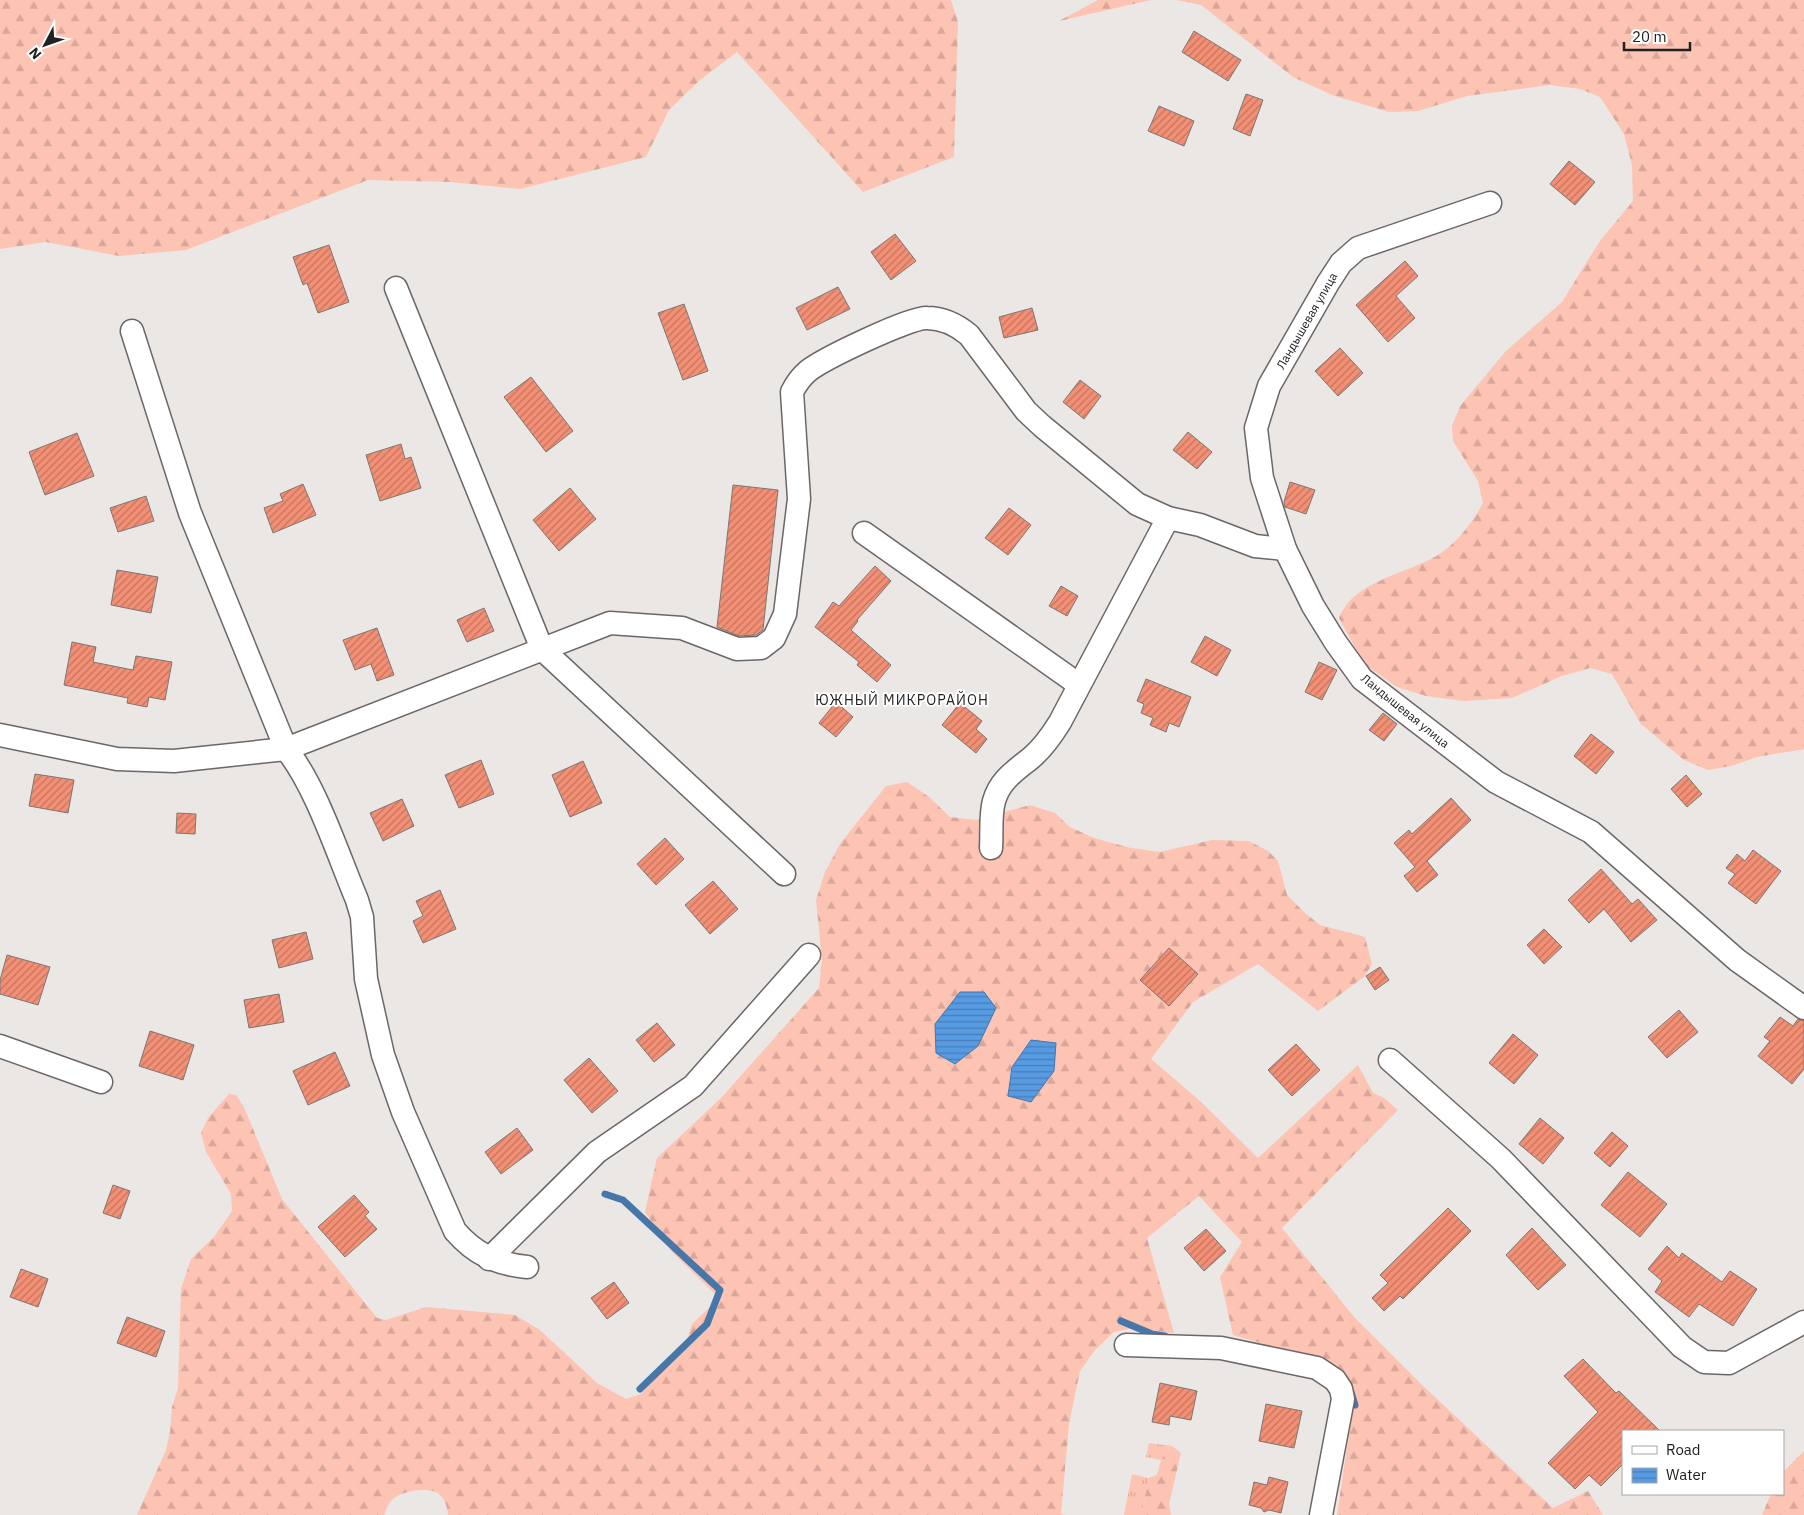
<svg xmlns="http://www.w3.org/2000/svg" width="1804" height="1515" font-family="'IBM Plex Sans',sans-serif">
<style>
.grass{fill:url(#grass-tufts)}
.forest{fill:url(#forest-firs)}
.water{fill:url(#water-rules);stroke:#4776a9}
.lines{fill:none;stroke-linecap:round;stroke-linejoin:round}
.stream{stroke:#4776a9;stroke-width:7}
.building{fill:url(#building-hatch);stroke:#7b7776}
.minor-casing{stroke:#6b6766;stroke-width:25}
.minor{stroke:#fff;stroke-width:22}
.labels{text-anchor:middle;stroke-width:4;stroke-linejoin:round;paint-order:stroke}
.street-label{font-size:12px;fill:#222121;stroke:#fff}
.neighbourhood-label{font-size:14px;letter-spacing:1px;fill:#222121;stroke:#fff}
</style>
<defs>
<pattern id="grass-tufts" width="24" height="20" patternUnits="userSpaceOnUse" patternTransform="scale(1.25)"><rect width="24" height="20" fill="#fdc3b3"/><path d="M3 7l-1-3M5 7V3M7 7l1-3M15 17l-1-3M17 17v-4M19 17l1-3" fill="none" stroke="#d9a79a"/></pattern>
<pattern id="forest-firs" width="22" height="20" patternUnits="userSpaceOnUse" patternTransform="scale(1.25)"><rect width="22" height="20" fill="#fdc3b3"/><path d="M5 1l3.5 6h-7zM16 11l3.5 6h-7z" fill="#d9a79a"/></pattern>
<pattern id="water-rules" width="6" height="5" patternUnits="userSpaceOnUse" patternTransform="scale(1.25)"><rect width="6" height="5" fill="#579be3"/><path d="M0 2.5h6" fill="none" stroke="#487eb8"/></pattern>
<pattern id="building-hatch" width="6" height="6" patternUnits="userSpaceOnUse" patternTransform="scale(1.25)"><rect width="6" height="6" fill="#f28f74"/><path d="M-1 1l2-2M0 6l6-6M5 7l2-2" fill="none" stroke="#c4745f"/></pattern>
</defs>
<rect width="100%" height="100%" fill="#ebe7e5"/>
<g class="grass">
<path d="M 1149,1443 L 1172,1446 L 1161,1460 L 1146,1457 Z"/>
<path d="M 1132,1474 L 1148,1478 L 1142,1515 L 1124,1515 Z"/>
</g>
<g class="forest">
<path d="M 0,0 L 951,0 L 958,22 L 954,157 L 863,192 L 737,52 L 700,80 L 669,110 L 646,157 L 520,189 L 450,182 L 368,180 L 186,250 L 119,256 L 46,242 L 0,249 Z"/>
<path d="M 1098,0 L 1151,0 L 1059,21 Z"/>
<path d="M 1177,0 L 1804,0 L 1804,749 L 1757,757 L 1731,766 L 1708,770 L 1684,760 L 1641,724 L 1612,674 L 1590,668 L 1562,676 L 1512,698 L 1464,701 L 1426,696 L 1397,687 L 1364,664 L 1339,618 C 1353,581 1407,574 1438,555 C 1458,542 1472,523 1483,503 L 1478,481 L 1453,441 L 1452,426 L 1460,406 L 1506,351 L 1562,302 L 1600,241 L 1633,201 L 1632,165 L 1624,134 L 1600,97 L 1580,89 L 1550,85 L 1467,96 L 1418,111 L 1389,112 L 1332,95 L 1293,77 L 1201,5 Z"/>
<path d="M 907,782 L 929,797 L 950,817 L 976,820 L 1030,805 L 1055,813 L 1070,827 L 1094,838 L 1131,848 L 1160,852 L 1212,840 L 1249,841 L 1268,851 L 1278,861 L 1287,895 L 1305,913 L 1320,925 L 1365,937 L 1372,964 L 1365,976 L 1318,1011 L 1258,964 L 1193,1002 L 1151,1059 L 1199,1100 L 1258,1158 L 1358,1065 L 1373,1093 L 1384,1098 L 1398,1110 L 1282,1228 L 1355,1318 L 1420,1383 L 1553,1508 L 1588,1491 L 1603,1515 L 1337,1515 L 1351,1421 L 1346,1393 L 1331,1363 L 1233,1335 L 1220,1277 L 1242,1242 L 1199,1196 L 1147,1238 L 1174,1333 L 1134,1328 L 1114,1332 L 1095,1350 L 1080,1371 L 1069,1424 L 1061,1514 L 1065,1515 L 448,1515 C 447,1507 446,1500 439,1494 C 429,1486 399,1491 391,1501 C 388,1504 386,1511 384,1515 L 137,1515 L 166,1450 L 170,1432 L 172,1407 L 178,1388 L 181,1289 L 191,1259 L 214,1237 L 232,1211 L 231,1194 L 206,1152 L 201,1133 L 208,1118 L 229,1094 L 236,1095 L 244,1107 L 282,1199 L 377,1318 L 386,1320 L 426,1307 L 515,1315 L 540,1330 L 597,1383 L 626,1399 L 641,1394 L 686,1344 L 692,1324 L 719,1298 L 672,1252 L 645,1212 L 657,1158 L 722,1097 L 819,988 L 822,958 L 816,900 L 825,872 L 840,844 L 886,786 Z"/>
<path d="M 1172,1446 L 1181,1453 L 1169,1504 L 1171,1515 L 1142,1515 L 1148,1478 L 1157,1475 L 1161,1460 Z"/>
<path d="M 1804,1451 L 1804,1515 L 1762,1515 L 1771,1494 L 1783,1494 L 1783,1472 Z"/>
</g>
<g class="water">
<path d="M 960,992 L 984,992 L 996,1008 L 978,1046 L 955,1064 L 936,1053 L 935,1024 Z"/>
<path d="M 1031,1040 L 1056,1043 L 1054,1071 L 1031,1102 L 1008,1096 L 1012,1067 Z"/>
</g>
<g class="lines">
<g class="stream">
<path d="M 605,1194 L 623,1200 L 720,1290 L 707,1324 L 640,1389"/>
<path d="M 1121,1321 L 1152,1334 L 1165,1336"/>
<path d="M 1351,1392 L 1355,1405"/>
</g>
</g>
<g class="building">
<path d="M 1194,31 L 1241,60 L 1228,81 L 1182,52 Z"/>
<path d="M 1246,94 L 1263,100 L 1250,136 L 1233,129 Z"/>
<path d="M 1159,106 L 1194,121 L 1184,146 L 1148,131 Z"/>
<path d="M 1569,161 L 1595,182 L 1575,205 L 1550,184 Z"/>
<path d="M 895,234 L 916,261 L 891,280 L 871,252 Z"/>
<path d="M 329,245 L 349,302 L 318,313 L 307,283 L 303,285 L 293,257 Z"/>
<path d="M 1405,261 L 1418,276 L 1396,296 L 1415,318 L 1388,342 L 1356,305 Z"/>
<path d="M 838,287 L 850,309 L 807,330 L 796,308 Z"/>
<path d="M 684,304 L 708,371 L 683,380 L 658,313 Z"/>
<path d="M 1032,308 L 1038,330 L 1004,338 L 999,317 Z"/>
<path d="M 1340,348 L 1363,373 L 1338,396 L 1315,371 Z"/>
<path d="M 531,377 L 573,431 L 546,452 L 504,397 Z"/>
<path d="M 1080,380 L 1101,396 L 1084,419 L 1063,402 Z"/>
<path d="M 1188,432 L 1212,452 L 1197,469 L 1173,450 Z"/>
<path d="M 77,433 L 94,476 L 45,495 L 29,452 Z"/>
<path d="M 401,444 L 405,459 L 411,457 L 421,488 L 380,501 L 366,455 Z"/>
<path d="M 1290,482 L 1315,490 L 1306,514 L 1285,507 L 1284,502 Z"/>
<path d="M 303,484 L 316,515 L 273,533 L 264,508 L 283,501 L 280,494 Z"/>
<path d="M 733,485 L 778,490 L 763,630 L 756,635 L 739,636 L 717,627 Z"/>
<path d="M 570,488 L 596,519 L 559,551 L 533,520 Z"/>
<path d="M 146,496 L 154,521 L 118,532 L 110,508 Z"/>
<path d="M 1009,508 L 1031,525 L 1008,555 L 985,538 Z"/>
<path d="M 875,566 L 891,581 L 857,620 L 858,621 L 851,630 L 891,665 L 877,682 L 857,665 L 859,662 L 815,627 L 833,602 L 839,606 Z"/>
<path d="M 117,570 L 158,577 L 151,613 L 111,605 Z"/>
<path d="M 1061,586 L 1078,596 L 1067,616 L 1049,606 Z"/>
<path d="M 484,608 L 494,631 L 467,642 L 457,620 Z"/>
<path d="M 377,628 L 394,675 L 377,681 L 371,664 L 355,670 L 343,640 Z"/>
<path d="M 1205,636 L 1231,650 L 1217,676 L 1191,662 Z"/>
<path d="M 72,642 L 96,647 L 93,662 L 133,670 L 136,656 L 172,662 L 165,700 L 149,697 L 147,707 L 127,703 L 128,698 L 64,685 Z"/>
<path d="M 1319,662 L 1337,670 L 1322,700 L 1305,692 Z"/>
<path d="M 1146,679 L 1191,697 L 1179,727 L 1169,723 L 1166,732 L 1150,725 L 1153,718 L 1141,713 L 1144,704 L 1137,701 Z"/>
<path d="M 836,702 L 853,717 L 836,737 L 819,723 Z"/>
<path d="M 960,703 L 982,721 L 976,729 L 987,739 L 976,753 L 942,725 Z"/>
<path d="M 1383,713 L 1397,724 L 1384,741 L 1369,730 Z"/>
<path d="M 1591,734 L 1614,752 L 1596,774 L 1574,756 Z"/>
<path d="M 481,760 L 494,794 L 459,808 L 445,775 Z"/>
<path d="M 583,761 L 602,803 L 570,817 L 552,775 Z"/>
<path d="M 35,774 L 74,780 L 68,813 L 29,806 Z"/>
<path d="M 1686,775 L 1702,794 L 1687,807 L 1671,789 Z"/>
<path d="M 1451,798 L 1471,820 L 1427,861 L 1438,875 L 1417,892 L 1404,876 L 1415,867 L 1394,843 L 1409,830 L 1412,834 Z"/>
<path d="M 402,799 L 414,826 L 383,841 L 370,813 Z"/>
<path d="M 177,813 L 196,814 L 195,834 L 176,833 Z"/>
<path d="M 665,838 L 684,859 L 656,885 L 637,864 Z"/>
<path d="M 1753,850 L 1781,871 L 1756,904 L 1728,883 L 1735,874 L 1726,868 L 1737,854 L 1745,861 Z"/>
<path d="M 1601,869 L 1632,904 L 1638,899 L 1657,920 L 1631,942 L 1604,909 L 1589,923 L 1568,900 Z"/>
<path d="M 713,881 L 738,909 L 710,934 L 685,905 Z"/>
<path d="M 440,890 L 456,929 L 423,943 L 413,921 L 423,916 L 416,901 Z"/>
<path d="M 1544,929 L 1562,947 L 1544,964 L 1527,945 Z"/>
<path d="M 306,932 L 313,959 L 279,968 L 272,940 Z"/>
<path d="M 1169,948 L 1198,974 L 1169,1006 L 1140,980 Z"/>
<path d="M 7,955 L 50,967 L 38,1005 L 0,994 L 0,980 Z"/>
<path d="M 1380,967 L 1389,980 L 1375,990 L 1366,976 Z"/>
<path d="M 279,994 L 284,1022 L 249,1028 L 244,1000 Z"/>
<path d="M 1679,1010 L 1698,1032 L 1667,1058 L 1648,1037 Z"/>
<path d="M 1780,1017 L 1793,1026 L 1798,1019 L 1804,1021 L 1804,1069 L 1792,1084 L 1758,1056 L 1770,1041 L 1764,1037 Z"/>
<path d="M 657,1023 L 675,1045 L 654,1062 L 636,1040 Z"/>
<path d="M 150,1031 L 194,1045 L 183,1080 L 139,1066 Z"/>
<path d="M 1513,1034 L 1538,1055 L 1514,1084 L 1489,1063 Z"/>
<path d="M 1296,1044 L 1320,1070 L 1292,1096 L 1268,1070 Z"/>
<path d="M 335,1052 L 350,1086 L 308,1105 L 293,1071 Z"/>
<path d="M 589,1058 L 618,1091 L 592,1113 L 564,1080 Z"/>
<path d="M 1540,1118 L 1564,1138 L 1543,1164 L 1519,1144 Z"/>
<path d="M 517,1128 L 533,1150 L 501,1174 L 485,1152 Z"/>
<path d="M 1612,1132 L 1628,1146 L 1610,1167 L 1594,1153 Z"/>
<path d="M 1628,1172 L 1667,1204 L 1640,1237 L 1601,1205 Z"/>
<path d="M 113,1185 L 130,1191 L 120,1219 L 103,1213 Z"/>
<path d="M 354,1195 L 369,1212 L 365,1216 L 377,1229 L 345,1257 L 318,1227 Z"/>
<path d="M 1448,1208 L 1471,1231 L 1403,1299 L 1400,1296 L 1384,1311 L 1372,1298 L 1388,1283 L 1380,1275 Z"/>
<path d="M 1532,1228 L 1566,1265 L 1538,1290 L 1506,1255 Z"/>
<path d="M 1206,1229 L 1226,1251 L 1204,1271 L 1184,1248 Z"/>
<path d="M 1667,1246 L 1679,1258 L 1682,1253 L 1722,1282 L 1730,1271 L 1757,1289 L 1733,1326 L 1699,1304 L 1689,1317 L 1655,1292 L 1662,1281 L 1648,1269 Z"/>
<path d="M 21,1269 L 48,1279 L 38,1307 L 10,1297 Z"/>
<path d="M 614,1282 L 629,1303 L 607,1319 L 591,1298 Z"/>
<path d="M 127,1317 L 165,1331 L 156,1357 L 117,1343 Z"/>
<path d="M 1583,1359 L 1616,1393 L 1619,1391 L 1660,1431 L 1623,1431 L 1623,1464 L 1601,1486 L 1589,1475 L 1575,1489 L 1548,1463 L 1598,1412 L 1564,1376 Z"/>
<path d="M 1160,1383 L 1197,1391 L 1191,1420 L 1170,1416 L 1169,1425 L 1152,1422 Z"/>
<path d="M 1266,1404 L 1302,1411 L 1294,1448 L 1259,1441 Z"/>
<path d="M 1269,1477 L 1288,1482 L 1281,1513 L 1269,1510 L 1264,1512 L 1261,1508 L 1249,1505 L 1254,1482 L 1267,1485 Z"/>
</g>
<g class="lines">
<defs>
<g id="minor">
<path d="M 1490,203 L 1358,248 L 1341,263 L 1328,283 L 1269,386 L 1256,428 L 1262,478 L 1285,549 L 1313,606 L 1336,643 L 1362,679 L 1496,782 L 1591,832 L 1737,960 L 1804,1008"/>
<path d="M 396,288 L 542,649 L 784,874"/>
<path d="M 132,331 L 190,513 L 286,749 C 316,786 338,855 357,900 L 362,917 L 366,979 L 383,1055 L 403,1112 L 455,1231 C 475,1254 496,1264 527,1267"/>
<path d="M 864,533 L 1078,684"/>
<path d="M 0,735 L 117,759 L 174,761 L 286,749 L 610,623 L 682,628 L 737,649 L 761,648 L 774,638 L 785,614 L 799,499 L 792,392 C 796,384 801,377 808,371 C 823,359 910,317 927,318 C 943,318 957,325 969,335 L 1026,411 L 1042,426 L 1137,504 L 1168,518 L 1200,525 L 1255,546 L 1285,549"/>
<path d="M 991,848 C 992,834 990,815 994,801 C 1000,780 1015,771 1031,758 C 1043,748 1052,735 1060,722 L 1168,518"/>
<path d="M 0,1046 L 101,1082"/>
<path d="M 1390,1060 L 1501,1159 L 1682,1347 L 1704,1362 L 1729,1363 L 1804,1322"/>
<path d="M 489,1259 L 597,1152 L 693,1086 L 809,955"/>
<path d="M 1126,1345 L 1221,1348 L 1317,1368 L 1335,1380 L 1341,1389 L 1343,1399 L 1321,1515"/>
</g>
</defs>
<use href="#minor" class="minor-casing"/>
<use href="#minor" class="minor"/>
</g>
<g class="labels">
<g class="street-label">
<text transform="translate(1307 321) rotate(-60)" y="4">Ландышевая улица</text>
<text transform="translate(1405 711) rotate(39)" y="4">Ландышевая улица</text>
</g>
<g class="neighbourhood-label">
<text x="902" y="705">ЮЖНЫЙ МИКРОРАЙОН</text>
</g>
</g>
<rect x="1622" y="1430" width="162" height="65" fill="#ffffff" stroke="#a7a6a6"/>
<rect x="1632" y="1446" width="25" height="8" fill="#ffffff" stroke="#a7a6a6"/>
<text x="1666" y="1455" font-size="15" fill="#222121">Road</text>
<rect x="1632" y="1468" width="25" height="15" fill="url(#water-rules)" stroke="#a7a6a6"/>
<text x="1666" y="1480" font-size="15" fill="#222121">Water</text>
<g transform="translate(45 45) rotate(229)" stroke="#ffffff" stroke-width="4" paint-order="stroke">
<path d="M0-4L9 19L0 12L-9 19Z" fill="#222121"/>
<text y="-8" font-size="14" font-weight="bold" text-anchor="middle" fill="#222121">N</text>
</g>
<path d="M1624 42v8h66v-8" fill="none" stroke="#222121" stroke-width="2.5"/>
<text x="1632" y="42" font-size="15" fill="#222121" stroke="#ffffff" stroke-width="4" paint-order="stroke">20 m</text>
</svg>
